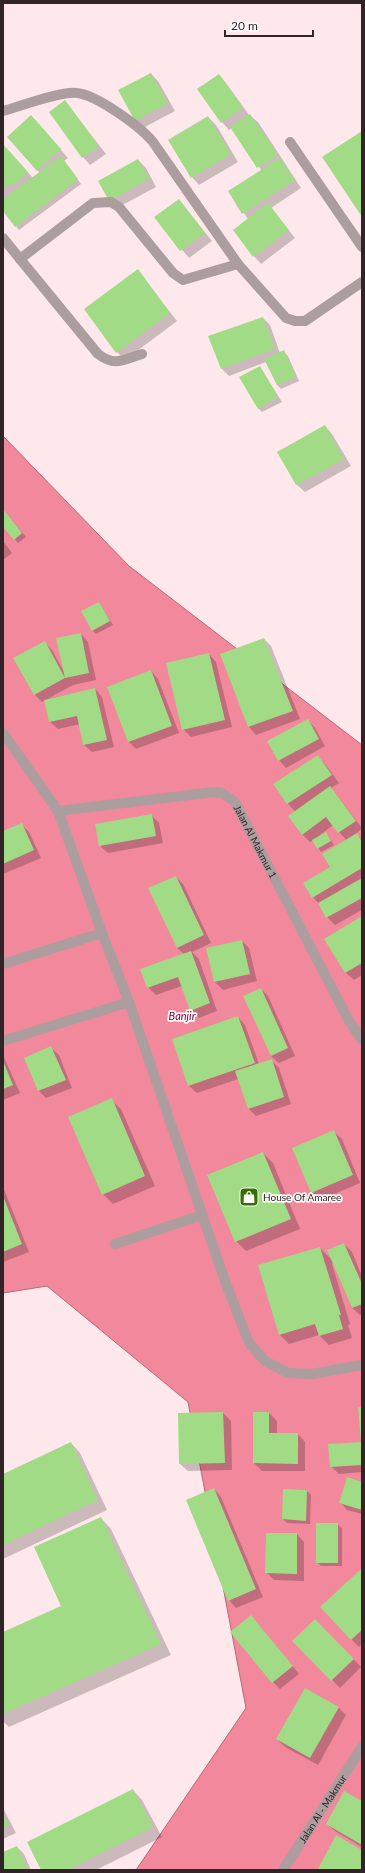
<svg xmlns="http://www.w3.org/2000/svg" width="365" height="1873" font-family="Lato,sans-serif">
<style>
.water{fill:#f1889b;stroke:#b76a78}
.shadow{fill:#0003}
.building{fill:#a2db85}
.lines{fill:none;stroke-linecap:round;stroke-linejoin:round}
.minor{stroke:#ac9d9f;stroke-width:10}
.labels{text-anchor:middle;stroke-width:3.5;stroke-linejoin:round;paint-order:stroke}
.street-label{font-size:10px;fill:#312426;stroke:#fcfcfc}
.poi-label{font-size:10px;fill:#312426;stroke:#fcfcfc;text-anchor:start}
.water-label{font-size:11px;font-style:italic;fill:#880336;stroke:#fcfcfc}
</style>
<rect width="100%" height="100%" fill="#fee8eb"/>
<path class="water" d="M 3,436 L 129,566 L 362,745 L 362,1870 L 136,1870 L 246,1708 L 188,1402 L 47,1286 L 3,1293 Z"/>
<g class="shadow">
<path d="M 151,74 L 158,81 L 175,111 L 143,128 L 136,120 Z"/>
<path d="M 219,75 L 226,83 L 249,115 L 258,122 L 301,188 L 271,208 L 295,238 L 261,264 L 254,256 L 248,219 L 229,192 L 262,171 L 232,128 L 229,130 L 222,122 Z"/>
<path d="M 65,102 L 106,154 L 90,165 L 83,157 Z"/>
<path d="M 208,117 L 216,125 L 238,162 L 199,185 L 192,177 Z"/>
<path d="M 39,124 L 68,158 L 64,161 L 81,184 L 19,230 L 3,209 L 3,145 L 33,178 L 40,173 L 8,137 Z"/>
<path d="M 138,160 L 146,168 L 156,187 L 117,208 L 110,200 Z"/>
<path d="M 179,200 L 212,241 L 189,258 L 156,218 Z"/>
<path d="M 138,271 L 177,321 L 125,360 L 117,352 Z"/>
<path d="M 263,318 L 270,325 L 280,353 L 284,352 L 288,356 L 299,381 L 281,389 L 277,385 L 266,362 L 229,376 L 221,368 Z"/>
<path d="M 260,367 L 282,402 L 262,412 L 258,408 Z"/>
<path d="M 325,426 L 332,434 L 351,466 L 305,492 L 297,485 L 278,452 Z"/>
<path d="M 3,510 L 26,537 L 18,543 L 3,525 Z"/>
<path d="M 3,541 L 12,553 L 3,560 Z"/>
<path d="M 99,603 L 113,625 L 96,634 L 92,630 Z"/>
<path d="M 81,634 L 88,642 L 96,680 L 73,685 L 47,699 L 95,689 L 102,697 L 114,747 L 92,752 L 84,745 L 80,724 L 58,729 L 50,722 L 46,700 L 42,702 L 35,695 L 44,642 L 52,650 L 64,672 Z"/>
<path d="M 264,639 L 271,646 L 300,719 L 256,735 L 249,727 L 221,655 Z"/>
<path d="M 209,654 L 216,662 L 232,727 L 191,737 L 183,729 Z"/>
<path d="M 151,671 L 158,679 L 179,733 L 136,749 L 129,742 L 108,687 Z"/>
<path d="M 308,721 L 315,728 L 325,746 L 286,768 L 279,760 Z"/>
<path d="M 318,756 L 325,764 L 339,783 L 331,788 L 362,828 L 356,834 L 362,840 L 362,910 L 335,925 L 327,917 L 320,905 L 313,897 L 347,841 L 333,825 L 320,835 L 320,836 L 326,833 L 334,845 L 321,852 L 313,840 L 310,842 L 302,834 L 296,812 L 288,804 L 275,784 Z"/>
<path d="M 151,815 L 159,823 L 163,843 L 108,853 L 100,846 Z"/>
<path d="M 21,824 L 29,832 L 41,858 L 3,874 L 3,832 Z"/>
<path d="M 176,877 L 183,884 L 211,943 L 192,952 L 199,959 L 217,1011 L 199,1018 L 191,1010 L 182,986 L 156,995 L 148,987 L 184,954 L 177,948 Z"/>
<path d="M 362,917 L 362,975 L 354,980 L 346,973 L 325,940 Z"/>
<path d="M 242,941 L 249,948 L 257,981 L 223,990 L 215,982 L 207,949 Z"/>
<path d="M 261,989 L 268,996 L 295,1056 L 279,1063 L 271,1056 Z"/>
<path d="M 238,1017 L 245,1025 L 259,1064 L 271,1060 L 279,1068 L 291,1104 L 256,1116 L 249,1109 L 238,1079 L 197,1093 L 189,1086 L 173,1039 Z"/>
<path d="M 51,1048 L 59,1055 L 72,1088 L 46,1098 L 39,1091 Z"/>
<path d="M 3,1055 L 20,1093 L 3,1100 Z"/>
<path d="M 111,1100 L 121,1109 L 155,1186 L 113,1204 L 103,1194 Z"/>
<path d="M 334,1132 L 342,1139 L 360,1183 L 320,1200 L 312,1192 Z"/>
<path d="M 263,1153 L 273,1163 L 300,1229 L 246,1251 L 236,1241 Z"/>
<path d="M 3,1187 L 29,1252 L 3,1262 Z"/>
<path d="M 344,1244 L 352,1252 L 362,1276 L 362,1315 L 360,1315 L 352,1308 L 333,1263 L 332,1264 L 350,1324 L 348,1325 L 352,1338 L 329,1345 L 319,1335 L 289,1344 L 279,1334 L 320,1248 L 331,1259 Z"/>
<path d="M 223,1413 L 231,1421 L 232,1470 L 188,1471 L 180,1464 Z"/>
<path d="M 254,1413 L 269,1413 L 277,1421 L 277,1434 L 298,1434 L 305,1442 L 305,1471 L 262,1471 L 254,1463 Z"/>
<path d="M 71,1443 L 80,1453 L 107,1510 L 3,1559 L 3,1476 Z"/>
<path d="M 362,1443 L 362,1472 L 339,1474 L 331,1466 Z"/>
<path d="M 362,1483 L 362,1514 L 347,1510 L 340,1502 Z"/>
<path d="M 214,1489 L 221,1497 L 263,1597 L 236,1608 L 229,1600 Z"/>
<path d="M 307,1491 L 311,1495 L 310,1524 L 287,1523 L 283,1519 Z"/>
<path d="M 101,1518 L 111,1529 L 171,1655 L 9,1727 L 3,1721 L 3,1633 L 62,1606 Z"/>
<path d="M 337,1524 L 342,1528 L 342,1566 L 321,1566 L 317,1562 Z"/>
<path d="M 297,1534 L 304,1542 L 304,1581 L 274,1580 L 266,1572 Z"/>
<path d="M 362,1569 L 362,1644 L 359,1647 L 351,1639 Z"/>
<path d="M 315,1620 L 361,1667 L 340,1688 L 294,1641 Z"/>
<path d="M 258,1624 L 299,1674 L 280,1689 L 273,1682 Z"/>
<path d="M 338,1707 L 346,1715 L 318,1765 L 285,1747 L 277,1739 Z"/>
<path d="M 133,1790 L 142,1800 L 162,1837 L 96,1870 L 42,1870 Z"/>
<path d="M 362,1803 L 362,1847 L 335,1831 L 327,1824 Z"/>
<path d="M 3,1808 L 16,1833 L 3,1839 Z"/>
<path d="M 17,1847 L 24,1854 L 31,1870 L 3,1870 L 3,1853 Z"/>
<path d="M 362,1851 L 362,1870 L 321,1870 L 319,1869 Z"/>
</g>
<g class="building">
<path d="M 151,73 L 168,103 L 135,121 L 118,90 Z"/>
<path d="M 219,74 L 243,108 L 221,123 L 197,89 Z"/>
<path d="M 65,100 L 99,146 L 82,158 L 49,112 Z"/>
<path d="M 250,114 L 278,155 L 257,168 L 230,127 Z"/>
<path d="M 31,115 L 61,149 L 37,171 L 7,137 Z"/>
<path d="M 208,116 L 231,154 L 191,178 L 168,140 Z"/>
<path d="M 362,131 L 362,217 L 322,157 Z"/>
<path d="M 3,144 L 28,172 L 11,187 L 8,184 L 3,189 Z"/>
<path d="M 61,156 L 78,179 L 15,227 L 3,211 L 3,199 Z"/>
<path d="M 280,158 L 295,180 L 242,214 L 228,191 Z"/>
<path d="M 138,159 L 149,179 L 109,201 L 98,181 Z"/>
<path d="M 179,199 L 205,233 L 180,251 L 154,217 Z"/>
<path d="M 268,203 L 289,230 L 253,257 L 233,230 Z"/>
<path d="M 138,269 L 170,313 L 116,353 L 84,309 Z"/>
<path d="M 263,317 L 275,349 L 221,369 L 208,336 Z"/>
<path d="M 284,350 L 296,377 L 277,385 L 264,359 Z"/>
<path d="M 260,366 L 278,397 L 258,409 L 239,377 Z"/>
<path d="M 325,425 L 344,459 L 296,485 L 277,452 Z"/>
<path d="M 3,509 L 22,533 L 14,540 L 3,527 Z"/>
<path d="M 99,602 L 110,621 L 92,631 L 81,611 Z"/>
<path d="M 81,633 L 89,673 L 65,678 L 34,695 L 13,658 L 45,641 L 65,678 L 56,638 Z"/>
<path d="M 264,638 L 293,711 L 248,727 L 220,654 Z"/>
<path d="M 209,653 L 225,720 L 182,730 L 166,663 Z"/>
<path d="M 151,670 L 172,726 L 128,742 L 107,687 Z"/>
<path d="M 95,688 L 107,740 L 83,745 L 77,716 L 49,722 L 44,700 Z"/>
<path d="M 308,719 L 319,739 L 278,761 L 267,741 Z"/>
<path d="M 318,755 L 332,775 L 287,804 L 273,784 Z"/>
<path d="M 330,786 L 356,821 L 338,833 L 326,817 L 302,835 L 288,816 Z"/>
<path d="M 152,814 L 156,836 L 99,846 L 95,824 Z"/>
<path d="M 22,823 L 34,850 L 3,864 L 3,831 Z"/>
<path d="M 326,832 L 331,841 L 317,849 L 312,840 Z"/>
<path d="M 357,833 L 362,842 L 362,868 L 312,898 L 303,883 L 330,867 L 322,854 Z"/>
<path d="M 176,876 L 204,935 L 177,948 L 148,888 Z"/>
<path d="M 362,878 L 362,898 L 326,918 L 318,903 Z"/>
<path d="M 362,916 L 362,963 L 345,973 L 324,939 Z"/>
<path d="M 242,940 L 250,974 L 214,982 L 206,948 Z"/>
<path d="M 191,951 L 210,1003 L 190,1011 L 178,977 L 147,988 L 140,969 Z"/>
<path d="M 261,988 L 288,1048 L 271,1056 L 243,996 Z"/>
<path d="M 238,1016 L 255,1063 L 188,1086 L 172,1039 Z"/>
<path d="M 51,1046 L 66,1080 L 38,1091 L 24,1058 Z"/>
<path d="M 272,1059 L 284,1097 L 248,1109 L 235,1071 Z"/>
<path d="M 3,1061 L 13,1085 L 3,1089 Z"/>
<path d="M 112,1098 L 145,1176 L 102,1195 L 68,1117 Z"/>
<path d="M 334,1130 L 353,1175 L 311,1193 L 292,1148 Z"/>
<path d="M 263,1152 L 291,1219 L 235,1242 L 207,1175 Z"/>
<path d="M 3,1196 L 22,1244 L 3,1252 Z"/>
<path d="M 344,1243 L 362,1284 L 362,1304 L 352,1308 L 327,1250 Z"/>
<path d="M 320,1247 L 341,1315 L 339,1315 L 343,1329 L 319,1336 L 315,1324 L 279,1335 L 258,1265 Z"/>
<path d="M 358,1407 L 362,1407 L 362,1442 L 361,1442 Z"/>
<path d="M 223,1412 L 225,1463 L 179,1464 L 178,1413 Z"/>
<path d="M 253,1412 L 269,1412 L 269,1433 L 298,1433 L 298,1464 L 253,1463 Z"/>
<path d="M 71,1442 L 98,1500 L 3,1545 L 3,1474 Z"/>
<path d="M 362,1442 L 362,1465 L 330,1467 L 328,1444 Z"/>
<path d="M 347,1477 L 362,1482 L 362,1510 L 339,1503 Z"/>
<path d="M 214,1488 L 256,1589 L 228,1601 L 186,1500 Z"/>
<path d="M 283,1489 L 307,1490 L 306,1521 L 282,1519 Z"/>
<path d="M 101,1517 L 161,1644 L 3,1714 L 3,1632 L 61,1606 L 34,1547 Z"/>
<rect x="316" y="1523" width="22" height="40"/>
<path d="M 266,1533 L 297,1533 L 297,1574 L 265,1573 Z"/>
<path d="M 362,1568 L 362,1630 L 351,1640 L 320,1607 Z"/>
<path d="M 251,1615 L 293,1666 L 272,1683 L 230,1632 Z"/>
<path d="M 315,1619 L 354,1659 L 331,1681 L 292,1641 Z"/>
<path d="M 305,1688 L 339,1707 L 310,1758 L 276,1739 Z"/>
<path d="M 133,1789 L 153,1827 L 68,1870 L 41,1870 L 27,1842 Z"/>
<path d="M 344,1791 L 362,1801 L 362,1845 L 326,1824 Z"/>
<path d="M 3,1814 L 9,1825 L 3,1828 Z"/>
<path d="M 336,1835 L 362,1850 L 362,1870 L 318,1869 Z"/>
<path d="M 17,1846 L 28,1870 L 3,1870 L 3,1852 Z"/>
</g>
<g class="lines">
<g class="minor">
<path d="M 3,111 C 21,106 61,91 77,93 C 97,95 141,127 153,142 L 238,264 L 286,318 L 295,321 L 305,321 L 362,282"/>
<path d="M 290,142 L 362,247"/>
<path d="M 3,238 L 20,259 L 93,203 L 111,202 L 119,207 L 173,273 L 183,280 L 238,264"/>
<path d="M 20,259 L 98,354 C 116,367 122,360 142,354"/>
<path id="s1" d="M 3,733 L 58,811 L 214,792 L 222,793 L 235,802 L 349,1021 L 362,1040"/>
<path d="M 58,811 L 102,933 L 129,1002 L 225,1281 L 249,1343 L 265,1361 L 288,1373 L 312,1374 L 362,1365"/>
<path d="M 3,964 L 102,933"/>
<path d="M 3,1041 L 129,1002"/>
<path d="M 115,1244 L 202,1215"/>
<path id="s2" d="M 283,1870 L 362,1747"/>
</g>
</g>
<defs>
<symbol id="shop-square" viewBox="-11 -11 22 22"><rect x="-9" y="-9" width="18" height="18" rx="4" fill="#357000" stroke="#fcfcfc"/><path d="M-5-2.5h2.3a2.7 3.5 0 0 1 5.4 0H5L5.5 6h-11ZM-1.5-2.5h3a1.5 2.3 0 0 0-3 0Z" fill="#fff"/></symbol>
</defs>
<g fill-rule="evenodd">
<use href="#shop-square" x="238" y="1186" width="22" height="22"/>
</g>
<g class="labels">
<g class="street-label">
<text dy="4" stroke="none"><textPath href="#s1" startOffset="321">Jalan Al Makmur 1</textPath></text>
<text dy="4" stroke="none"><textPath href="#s2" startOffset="73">Jalan Al - Makmur</textPath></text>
</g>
<g class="poi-label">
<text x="263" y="1201">House Of Amaree</text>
</g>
<g class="water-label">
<text x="182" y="1020">Banjir</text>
</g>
</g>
<rect width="365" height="1873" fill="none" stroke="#312426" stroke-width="8"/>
<path d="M225 30v6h88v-6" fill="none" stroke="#312426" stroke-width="2"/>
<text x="231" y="30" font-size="12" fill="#312426" stroke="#fcfcfc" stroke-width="3" paint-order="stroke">20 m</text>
</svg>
